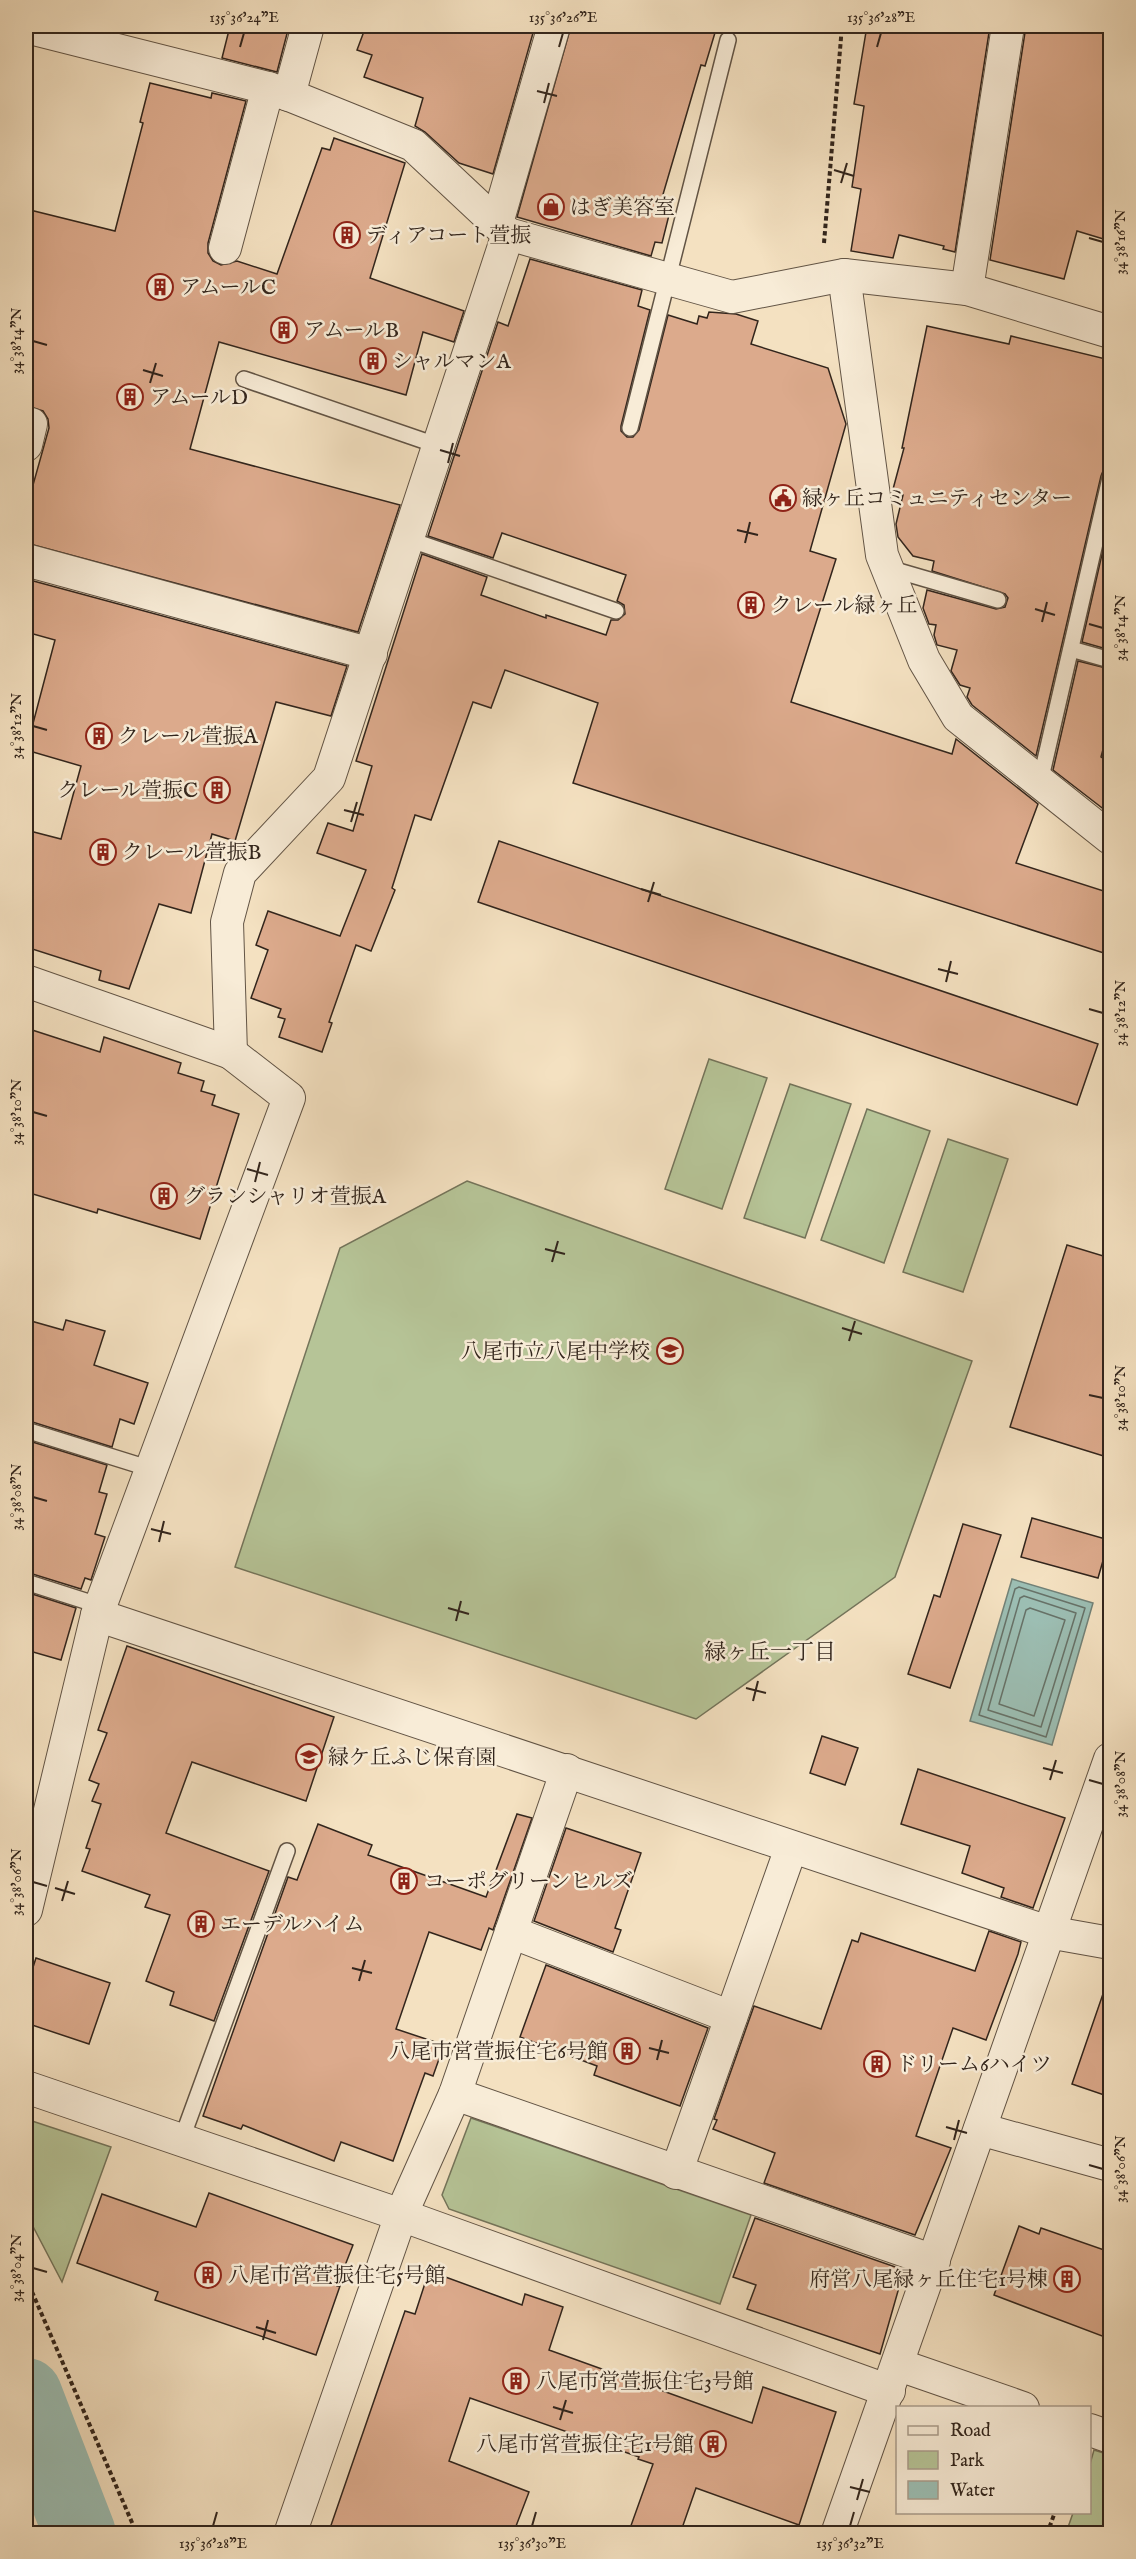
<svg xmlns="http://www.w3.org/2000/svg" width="1136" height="2559" font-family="'IM FELL English','Noto Serif JP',serif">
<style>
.green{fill:#b6c497;stroke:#74745a;stroke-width:1.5}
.water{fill:#9cbeb3;stroke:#728177;stroke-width:1.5}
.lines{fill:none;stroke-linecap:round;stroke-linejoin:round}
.shore{stroke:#677268;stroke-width:1.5}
.river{stroke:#9cbeb3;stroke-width:72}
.building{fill:#dcaa8c;stroke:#32251c;stroke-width:1.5}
.lane-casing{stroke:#625445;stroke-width:18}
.street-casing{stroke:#625445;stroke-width:34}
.path{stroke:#32251c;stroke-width:4;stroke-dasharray:4.5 3;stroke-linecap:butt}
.lane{stroke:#f8ecd7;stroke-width:15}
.street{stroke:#f8ecd7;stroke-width:32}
.ticks{fill:none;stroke:#32251c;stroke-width:2}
.labels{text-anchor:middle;stroke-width:5;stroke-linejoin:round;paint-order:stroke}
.poi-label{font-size:21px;fill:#32251c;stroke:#f8ecd7;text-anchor:start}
.neighbourhood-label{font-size:22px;fill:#32251c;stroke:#f8ecd7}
.neatline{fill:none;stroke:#32251c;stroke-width:2}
.ticks-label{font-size:15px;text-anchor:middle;fill:#32251c}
</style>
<rect width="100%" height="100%" fill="#f4e1c1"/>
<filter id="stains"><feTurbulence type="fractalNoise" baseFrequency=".00333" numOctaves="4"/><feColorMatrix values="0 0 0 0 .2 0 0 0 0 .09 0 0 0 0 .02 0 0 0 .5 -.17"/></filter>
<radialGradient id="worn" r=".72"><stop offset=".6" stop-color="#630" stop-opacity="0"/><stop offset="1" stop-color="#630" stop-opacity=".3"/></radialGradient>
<g class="green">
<path d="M 709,1059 L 767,1078 L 722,1209 L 665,1189 Z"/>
<path d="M 790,1084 L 851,1104 L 805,1238 L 744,1218 Z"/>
<path d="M 867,1109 L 930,1131 L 884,1263 L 821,1240 Z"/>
<path d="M 948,1139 L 1008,1159 L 963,1292 L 903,1272 Z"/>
<path d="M 467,1181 L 972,1361 L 895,1577 L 696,1719 L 235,1567 L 340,1248 Z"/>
<path d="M 471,2118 L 751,2215 L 720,2304 L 449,2209 L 442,2195 Z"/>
<path d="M 26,2119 L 111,2147 L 62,2282 L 26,2213 Z"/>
<path d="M 1094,2450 L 1110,2455 L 1110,2533 L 1066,2533 L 1073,2513 L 1090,2512 L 1090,2464 Z"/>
</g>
<path class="water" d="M 1012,1579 L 1093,1603 L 1052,1745 L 970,1721 Z"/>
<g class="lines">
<g class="shore">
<path d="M 1019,1587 L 1085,1608 L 1046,1737 L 979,1715 L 1015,1589 Z"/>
<path d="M 1024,1596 L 1076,1613 L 1041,1727 L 988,1710 L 1020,1598 Z"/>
<path d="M 1030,1608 L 1065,1620 L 1034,1716 L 999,1704 L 1026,1610 Z"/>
</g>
<path class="river" d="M 26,2394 L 80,2534"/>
</g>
<g class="building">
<path d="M 230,26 L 289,26 L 277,72 L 222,58 Z"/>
<path d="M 366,26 L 535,26 L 493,174 L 459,163 L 425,132 L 415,126 L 423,98 L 364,77 L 372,55 L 357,50 Z"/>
<path d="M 571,26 L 717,26 L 705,66 L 701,65 L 659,208 L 670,211 L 662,243 L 655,242 L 651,256 L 517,217 Z"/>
<path d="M 867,26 L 910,26 L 942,31 L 943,26 L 990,26 L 955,252 L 943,249 L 944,246 L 899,235 L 893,258 L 851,251 L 861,189 L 852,187 L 864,106 L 854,104 Z"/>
<path d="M 1026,26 L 1110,26 L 1110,241 L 1077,231 L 1064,279 L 990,260 Z"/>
<path d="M 150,83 L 211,98 L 212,93 L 246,101 L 208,243 L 208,253 L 213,261 L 221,265 L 237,261 L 277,274 L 322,148 L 330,150 L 334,138 L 405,163 L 370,278 L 464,311 L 454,342 L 423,332 L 406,395 L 219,342 L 190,449 L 400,505 L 358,632 L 26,543 L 26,510 L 49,428 L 48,419 L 43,411 L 26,406 L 26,209 L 115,231 L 143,123 L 140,122 Z"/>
<path d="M 530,259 L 642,290 L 638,306 L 650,310 L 621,426 L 621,431 L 627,437 L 633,437 L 639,430 L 668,315 L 697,324 L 699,316 L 707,318 L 709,312 L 736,314 L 758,321 L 751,344 L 828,368 L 846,424 L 810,551 L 836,559 L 791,702 L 952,754 L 956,739 L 1038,804 L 1016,863 L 1110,893 L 1110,955 L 573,783 L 598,703 L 505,670 L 491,708 L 473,702 L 431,820 L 415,815 L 392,888 L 395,890 L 371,951 L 356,945 L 329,1022 L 332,1023 L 322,1052 L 279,1037 L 285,1019 L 278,1017 L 281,1009 L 251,998 L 268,950 L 256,945 L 268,911 L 340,936 L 366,870 L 317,853 L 328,823 L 353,831 L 372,766 L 356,761 L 422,554 L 487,577 L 481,595 L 546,618 L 546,615 L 606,635 L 611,620 L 618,620 L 625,614 L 624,605 L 617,601 L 626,575 L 502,533 L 493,558 L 428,536 L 498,322 L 508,326 Z"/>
<path d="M 927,326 L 1009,344 L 1011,336 L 1110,360 L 1110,468 L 1103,471 L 1101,476 L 1036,756 L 972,705 L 967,697 L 970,688 L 960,685 L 951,671 L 957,650 L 937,645 L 934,635 L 936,625 L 929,624 L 923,608 L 927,590 L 996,609 L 1005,607 L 1008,598 L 1005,594 L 932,571 L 934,561 L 913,556 L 898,537 L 896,524 L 903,495 L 892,493 L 904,448 L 902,448 Z"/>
<path d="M 1110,519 L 1110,650 L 1082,642 Z"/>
<path d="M 26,579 L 347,666 L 331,716 L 276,702 L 235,841 L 212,834 L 191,913 L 159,904 L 129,989 L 99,980 L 101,971 L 26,947 L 26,830 L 61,839 L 81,766 L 26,750 L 55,640 L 26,632 Z"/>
<path d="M 1078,661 L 1110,669 L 1110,723 L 1101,757 L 1110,763 L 1110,814 L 1053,770 Z"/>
<path d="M 499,841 L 1098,1044 L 1077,1105 L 478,902 Z"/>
<path d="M 26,1028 L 100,1052 L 104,1037 L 181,1063 L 178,1073 L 204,1081 L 201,1091 L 215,1095 L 212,1105 L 239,1114 L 200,1239 L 98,1209 L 97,1213 L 26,1192 Z"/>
<path d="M 1067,1245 L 1110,1258 L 1110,1458 L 1010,1427 Z"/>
<path d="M 66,1320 L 105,1331 L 94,1365 L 148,1383 L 134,1424 L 120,1419 L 112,1447 L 26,1420 L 26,1340 L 31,1321 L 63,1330 Z"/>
<path d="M 26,1440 L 107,1465 L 99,1492 L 107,1494 L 95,1534 L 105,1537 L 91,1580 L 85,1578 L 81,1589 L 26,1572 Z"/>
<path d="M 1032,1518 L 1109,1540 L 1098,1578 L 1021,1557 Z"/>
<path d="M 963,1524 L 1001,1535 L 950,1688 L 908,1674 L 934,1595 L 940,1597 Z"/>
<path d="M 26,1592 L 76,1608 L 61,1660 L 26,1650 Z"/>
<path d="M 127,1646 L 334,1717 L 306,1801 L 192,1762 L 166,1833 L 269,1871 L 214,2021 L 170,2005 L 174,1992 L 146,1981 L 170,1915 L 145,1907 L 150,1895 L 82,1871 L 90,1849 L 86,1848 L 101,1804 L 92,1801 L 99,1784 L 89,1780 L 107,1733 L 98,1730 Z"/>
<path d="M 822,1736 L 858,1748 L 845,1785 L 810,1773 Z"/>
<path d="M 918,1769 L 1065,1818 L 1033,1908 L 1001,1897 L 1004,1888 L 962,1873 L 970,1846 L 901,1824 Z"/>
<path d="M 517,1814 L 532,1818 L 493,1930 L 489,1928 L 481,1950 L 429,1932 L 396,2029 L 444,2045 L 433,2076 L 425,2073 L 393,2161 L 341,2142 L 334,2161 L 243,2125 L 241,2129 L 203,2116 L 288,1877 L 297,1880 L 318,1824 L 372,1845 L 368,1855 L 486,1897 Z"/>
<path d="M 566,1828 L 641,1853 L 615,1928 L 621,1930 L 613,1952 L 534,1921 Z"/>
<path d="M 989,1931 L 1021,1942 L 1018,1954 L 986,2040 L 953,2028 L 916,2136 L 951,2148 L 915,2235 L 764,2183 L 775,2153 L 713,2129 L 717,2120 L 714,2119 L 754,2006 L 821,2029 L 852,1940 L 858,1942 L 861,1933 L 975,1971 Z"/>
<path d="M 36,1958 L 110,1983 L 89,2044 L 26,2023 L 26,1989 Z"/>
<path d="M 546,1965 L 708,2028 L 680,2106 L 594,2075 L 597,2066 L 520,2037 Z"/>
<path d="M 1105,1988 L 1110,1989 L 1110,2097 L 1072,2084 Z"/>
<path d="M 209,2193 L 353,2245 L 337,2286 L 340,2286 L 316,2355 L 155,2300 L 158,2292 L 77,2263 L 102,2194 L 196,2227 Z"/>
<path d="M 755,2218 L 904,2270 L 880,2354 L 747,2309 L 756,2285 L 733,2277 Z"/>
<path d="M 1019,2226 L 1039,2234 L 1041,2228 L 1110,2252 L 1110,2339 L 994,2295 Z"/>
<path d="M 429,2271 L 522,2305 L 525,2294 L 563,2307 L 549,2350 L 752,2423 L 763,2387 L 836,2412 L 799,2525 L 696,2488 L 680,2534 L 628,2534 L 653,2464 L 638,2459 L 639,2457 L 470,2398 L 449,2461 L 529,2492 L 513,2534 L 328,2534 L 405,2311 L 415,2314 Z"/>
</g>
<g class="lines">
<defs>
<g id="lane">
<path d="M 244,379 L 439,446"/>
<path d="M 630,428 L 728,40"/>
<path d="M 408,539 L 616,611"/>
<path d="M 888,568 L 998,600"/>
<path d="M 1071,649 L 1110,660"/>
<path d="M 1040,782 L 1110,478"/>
<path d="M 26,1430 L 151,1469"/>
<path d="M 26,1582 L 101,1606"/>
<path d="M 181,2141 L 287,1851"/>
</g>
<g id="street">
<path d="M 26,27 L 268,88 L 289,95 L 413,145 L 508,234 L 732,297 L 844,275 L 967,289 L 1110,332"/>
<path d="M 289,95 L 308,26"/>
<path d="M 497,223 L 554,26"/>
<path d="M 225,248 L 268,88"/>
<path d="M 844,275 L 882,555 L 924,660 L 958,717 L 1110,838"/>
<path d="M 967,289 L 1008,26"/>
<path d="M 26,423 L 31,424 L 26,445"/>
<path d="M 26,560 L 371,654"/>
<path d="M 26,981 L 231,1053 L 289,1098 L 97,1615 L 26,1910"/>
<path d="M 231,1053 L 227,922 L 240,873 L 329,778 L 508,234"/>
<path d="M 97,1615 L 1048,1932 L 1110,1943"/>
<path d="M 511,1932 L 731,2017"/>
<path d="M 26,2087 L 401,2215 L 889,2391"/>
<path d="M 455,2094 L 934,2261"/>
<path d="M 980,2129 L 1110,2165"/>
<path d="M 676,2173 L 791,1848"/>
<path d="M 899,2365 L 1023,2408"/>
<path d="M 1090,2430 L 1110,2437"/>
<path d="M 290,2534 L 401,2215 L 455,2094 L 567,1770"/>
<path d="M 837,2534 L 1110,1759"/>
</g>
</defs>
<use href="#lane" class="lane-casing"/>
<use href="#street" class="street-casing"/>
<g class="path">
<path d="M 824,243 L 842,26"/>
<path d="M 26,2278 L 137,2534"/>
<path d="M 1047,2534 L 1055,2512"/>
</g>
<use href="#lane" class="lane"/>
<use href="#street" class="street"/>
</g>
<path class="ticks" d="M 240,47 L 244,33M 559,47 L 563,33M 877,47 L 881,33M 537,91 L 557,96M 544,103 L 549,83M 834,170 L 854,176M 841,183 L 847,163M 1089,238 L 1103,242M 33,341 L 47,345M 143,370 L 163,376M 150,383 L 156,363M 440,450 L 460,456M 448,463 L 453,443M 737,530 L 758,535M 745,543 L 750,522M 1035,609 L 1055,615M 1042,622 L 1047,602M 1089,624 L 1103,628M 33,726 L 47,730M 344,810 L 364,815M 351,822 L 357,802M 641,889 L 661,895M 648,902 L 654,882M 938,969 L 958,974M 946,982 L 951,961M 1089,1009 L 1103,1013M 33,1112 L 47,1116M 247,1169 L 268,1175M 255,1182 L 260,1162M 545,1249 L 565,1254M 552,1262 L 558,1241M 842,1328 L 862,1334M 849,1341 L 855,1321M 1089,1395 L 1103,1398M 33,1497 L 47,1501M 151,1529 L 171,1534M 159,1542 L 164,1521M 448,1608 L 469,1614M 456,1621 L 461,1601M 746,1688 L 766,1693M 753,1701 L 758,1681M 1043,1768 L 1063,1773M 1050,1780 L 1056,1760M 1089,1780 L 1103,1784M 33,1882 L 47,1886M 55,1888 L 75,1894M 62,1901 L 68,1881M 352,1968 L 372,1973M 359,1981 L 365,1960M 649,2048 L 669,2053M 657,2060 L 662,2040M 946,2127 L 967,2133M 954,2140 L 959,2120M 1089,2165 L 1103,2169M 33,2268 L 47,2272M 256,2327 L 276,2333M 263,2340 L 268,2320M 553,2407 L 573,2413M 560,2420 L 566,2400M 850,2487 L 870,2492M 857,2500 L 863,2479M 213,2526 L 217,2512M 532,2526 L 536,2512M 850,2526 L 854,2512"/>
<defs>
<symbol id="shop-ring" viewBox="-11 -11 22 22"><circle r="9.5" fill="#f8ecd7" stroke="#8f2418" stroke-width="1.5"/><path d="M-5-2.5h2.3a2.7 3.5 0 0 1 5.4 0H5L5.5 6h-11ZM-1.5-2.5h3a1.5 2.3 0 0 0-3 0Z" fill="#8f2418"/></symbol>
<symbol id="building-ring" viewBox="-11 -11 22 22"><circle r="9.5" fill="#f8ecd7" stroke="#8f2418" stroke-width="1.5"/><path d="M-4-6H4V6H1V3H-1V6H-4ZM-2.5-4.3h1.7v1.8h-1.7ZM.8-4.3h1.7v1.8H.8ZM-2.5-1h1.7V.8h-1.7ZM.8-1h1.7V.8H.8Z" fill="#8f2418"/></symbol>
<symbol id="civic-ring" viewBox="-11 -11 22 22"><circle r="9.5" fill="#f8ecd7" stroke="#8f2418" stroke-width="1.5"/><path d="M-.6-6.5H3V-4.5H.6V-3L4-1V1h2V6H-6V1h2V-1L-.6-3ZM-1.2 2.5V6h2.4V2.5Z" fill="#8f2418"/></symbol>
<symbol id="school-ring" viewBox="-11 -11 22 22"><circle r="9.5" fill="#f8ecd7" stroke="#8f2418" stroke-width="1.5"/><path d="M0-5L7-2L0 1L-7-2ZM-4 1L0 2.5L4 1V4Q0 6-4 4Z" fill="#8f2418"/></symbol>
</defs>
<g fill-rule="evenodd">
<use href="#shop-ring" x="536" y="192" width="30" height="30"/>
<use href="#building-ring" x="332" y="220" width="30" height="30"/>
<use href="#building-ring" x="145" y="272" width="30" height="30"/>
<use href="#building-ring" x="269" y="315" width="30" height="30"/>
<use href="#building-ring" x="358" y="346" width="30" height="30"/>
<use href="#building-ring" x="115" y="382" width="30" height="30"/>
<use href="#civic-ring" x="768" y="483" width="30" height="30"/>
<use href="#building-ring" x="736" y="590" width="30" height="30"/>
<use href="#building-ring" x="84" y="721" width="30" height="30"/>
<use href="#building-ring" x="202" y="775" width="30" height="30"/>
<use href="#building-ring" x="88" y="837" width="30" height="30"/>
<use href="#building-ring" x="149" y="1181" width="30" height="30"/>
<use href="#school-ring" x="655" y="1336" width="30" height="30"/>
<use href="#school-ring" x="294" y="1742" width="30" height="30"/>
<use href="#building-ring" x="389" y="1866" width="30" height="30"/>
<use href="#building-ring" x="186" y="1909" width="30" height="30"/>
<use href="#building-ring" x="612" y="2036" width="30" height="30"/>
<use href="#building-ring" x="862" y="2049" width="30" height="30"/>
<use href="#building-ring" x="193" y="2260" width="30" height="30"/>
<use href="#building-ring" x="1052" y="2264" width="30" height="30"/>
<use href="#building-ring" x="501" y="2366" width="30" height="30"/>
<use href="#building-ring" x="698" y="2429" width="30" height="30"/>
</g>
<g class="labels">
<g class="poi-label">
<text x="570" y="214">はぎ美容室</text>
<text x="366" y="242">ディアコート萱振</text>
<text x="180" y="294">アムールC</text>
<text x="304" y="337">アムールB</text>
<text x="392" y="368">シャルマンA</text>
<text x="150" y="404">アムールD</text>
<text x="802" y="505">緑ヶ丘コミュニティセンター</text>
<text x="771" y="612">クレール緑ヶ丘</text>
<text x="118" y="743">クレール萱振A</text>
<text x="198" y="797" text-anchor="end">クレール萱振C</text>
<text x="122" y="859">クレール萱振B</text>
<text x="184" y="1203">グランシャリオ萱振A</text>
<text x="650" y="1358" text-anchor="end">八尾市立八尾中学校</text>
<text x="328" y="1764">緑ケ丘ふじ保育園</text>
<text x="424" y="1888">コーポグリーンヒルズ</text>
<text x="220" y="1931">エーデルハイム</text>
<text x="608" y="2058" text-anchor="end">八尾市営萱振住宅6号館</text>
<text x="896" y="2071">ドリーム6ハイツ</text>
<text x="228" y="2282">八尾市営萱振住宅5号館</text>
<text x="1048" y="2286" text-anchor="end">府営八尾緑ヶ丘住宅1号棟</text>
<text x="536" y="2388">八尾市営萱振住宅3号館</text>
<text x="694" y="2451" text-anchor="end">八尾市営萱振住宅1号館</text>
</g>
<g class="neighbourhood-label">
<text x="770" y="1659">緑ヶ丘一丁目</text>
</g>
</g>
<rect width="1136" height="2559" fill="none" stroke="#f4e1c1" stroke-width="66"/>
<rect x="896" y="2406" width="195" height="108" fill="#f8ecd7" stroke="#a99c8c" stroke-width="1.5"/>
<rect x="908" y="2426" width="30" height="9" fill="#f8ecd7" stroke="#a99c8c" stroke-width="1.5"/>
<text x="950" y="2436" font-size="18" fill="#32251c">Road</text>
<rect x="908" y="2451" width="30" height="18" fill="#b6c497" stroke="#a99c8c" stroke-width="1.5"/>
<text x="950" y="2466" font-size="18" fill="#32251c">Park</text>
<rect x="908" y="2481" width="30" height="18" fill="#9cbeb3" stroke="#a99c8c" stroke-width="1.5"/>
<text x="950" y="2496" font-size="18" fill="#32251c">Water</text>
<rect x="33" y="33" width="1070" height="2493" class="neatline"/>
<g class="ticks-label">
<text x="244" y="22">135°36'24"E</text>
<text x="563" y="22">135°36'26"E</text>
<text x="881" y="22">135°36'28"E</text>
<text transform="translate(1120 242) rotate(-90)" y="5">34°38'16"N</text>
<text transform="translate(16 341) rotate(-90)" y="5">34°38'14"N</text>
<text transform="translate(1120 628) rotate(-90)" y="5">34°38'14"N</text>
<text transform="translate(16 726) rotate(-90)" y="5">34°38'12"N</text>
<text transform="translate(1120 1013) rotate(-90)" y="5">34°38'12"N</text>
<text transform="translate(16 1112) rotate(-90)" y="5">34°38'10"N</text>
<text transform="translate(1120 1398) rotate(-90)" y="5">34°38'10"N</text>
<text transform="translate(16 1497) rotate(-90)" y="5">34°38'08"N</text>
<text transform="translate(1120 1784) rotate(-90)" y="5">34°38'08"N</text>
<text transform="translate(16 1882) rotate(-90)" y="5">34°38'06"N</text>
<text transform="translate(1120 2169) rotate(-90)" y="5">34°38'06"N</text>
<text transform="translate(16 2268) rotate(-90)" y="5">34°38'04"N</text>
<text x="213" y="2548">135°36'28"E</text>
<text x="532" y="2548">135°36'30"E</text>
<text x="850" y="2548">135°36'32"E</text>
</g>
<rect width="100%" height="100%" filter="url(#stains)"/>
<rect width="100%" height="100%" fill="url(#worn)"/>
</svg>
